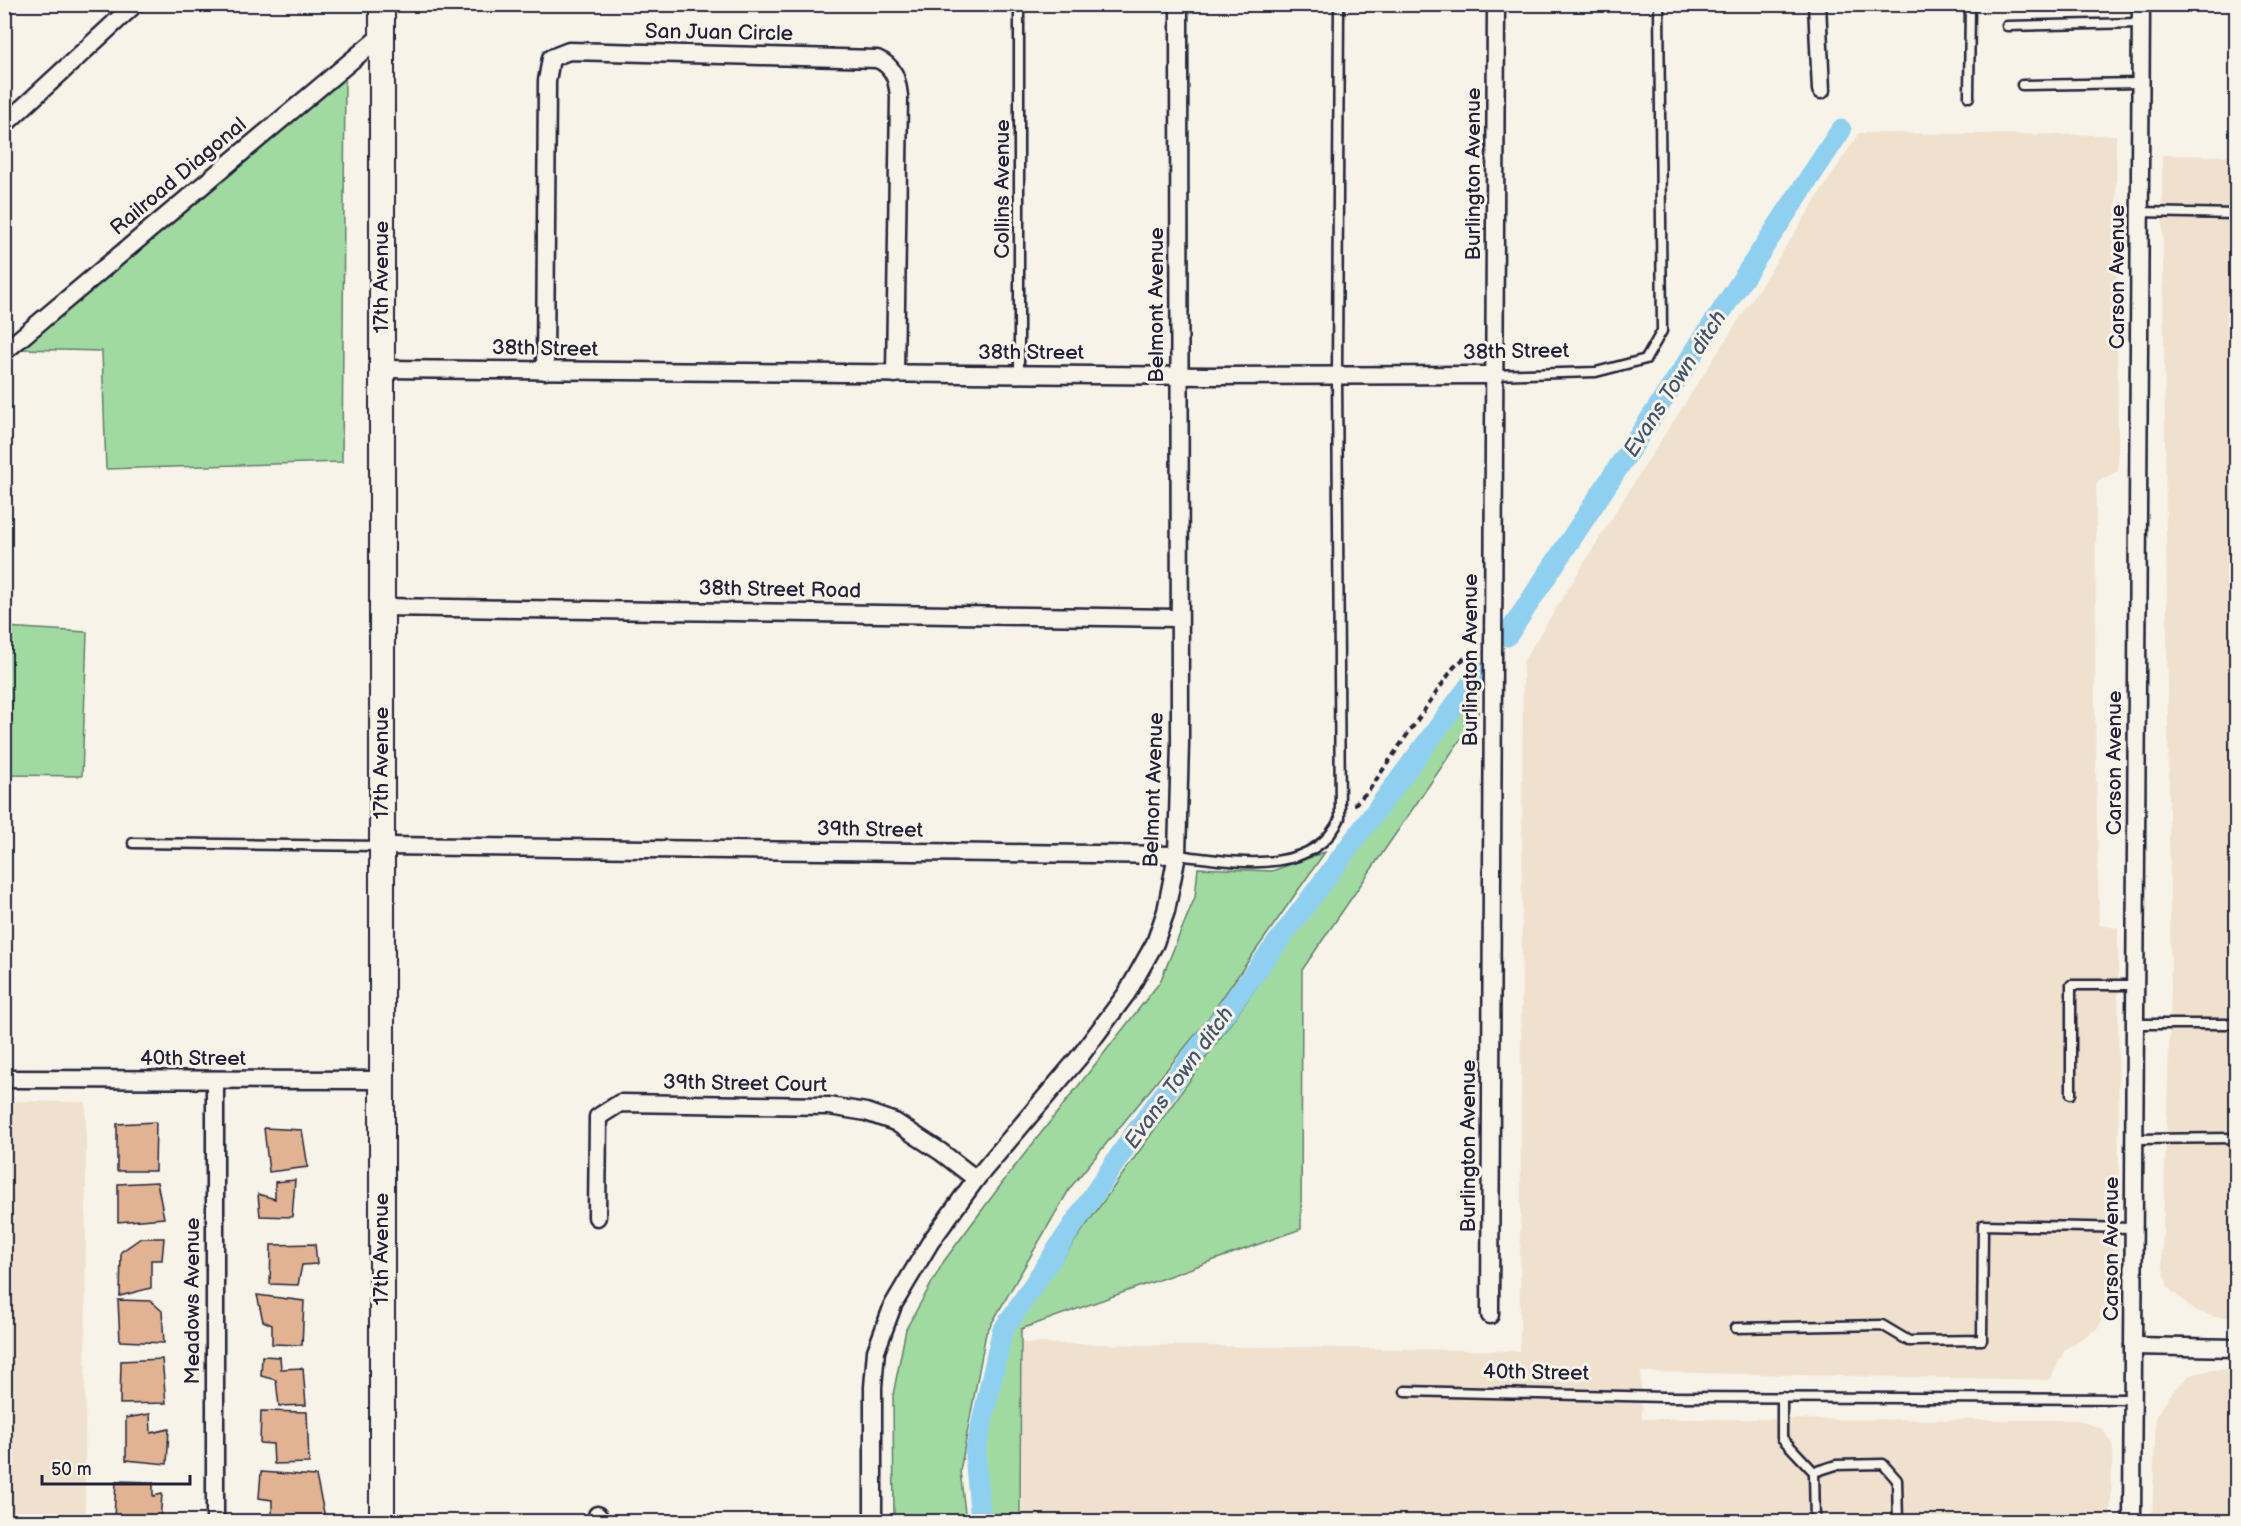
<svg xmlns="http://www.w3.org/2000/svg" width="2241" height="1526" font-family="'Balsamiq Sans',sans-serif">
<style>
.built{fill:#f0e0ce}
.green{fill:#a1daa0;stroke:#627e6e;stroke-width:1.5}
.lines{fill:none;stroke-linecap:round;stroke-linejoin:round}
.canal{stroke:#8fcff0;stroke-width:21}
.building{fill:#e1b392;stroke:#22223b;stroke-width:1.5}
.service-casing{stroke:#22223b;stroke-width:13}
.minor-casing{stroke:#22223b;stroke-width:21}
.secondary-casing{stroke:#22223b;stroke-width:28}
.path{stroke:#22223b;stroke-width:4;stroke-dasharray:6 4.5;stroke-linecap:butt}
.service{stroke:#f7f3e8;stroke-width:8}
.minor{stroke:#f7f3e8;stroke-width:16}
.secondary{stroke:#f7f3e8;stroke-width:24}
.labels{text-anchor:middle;stroke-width:6;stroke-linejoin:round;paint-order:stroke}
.street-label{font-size:21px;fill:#22223b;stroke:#f7f3e8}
.water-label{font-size:22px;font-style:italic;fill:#435671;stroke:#f7f3e8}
</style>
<rect width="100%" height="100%" fill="#f7f3e8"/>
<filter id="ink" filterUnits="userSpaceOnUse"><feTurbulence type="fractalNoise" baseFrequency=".0167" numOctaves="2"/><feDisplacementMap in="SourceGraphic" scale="12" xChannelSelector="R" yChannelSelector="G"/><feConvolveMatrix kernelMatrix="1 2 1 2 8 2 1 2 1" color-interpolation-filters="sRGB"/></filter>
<g filter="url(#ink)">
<g class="built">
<path d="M 1859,133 L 2116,135 L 2118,471 L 2099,481 L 2096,486 L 2095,712 L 2099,925 L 2118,928 L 2119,1277 L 2110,1306 L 2098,1328 L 2065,1349 L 2050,1380 L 1641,1372 L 1642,1419 L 2077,1420 L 2103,1429 L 2113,1444 L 2110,1521 L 1022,1521 L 1022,1343 L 1520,1351 L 1523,662 L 1638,476 Z"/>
<path d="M 2162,155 L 2236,156 L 2236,1317 L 2214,1317 L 2195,1310 L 2168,1288 L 2162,1262 L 2171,987 Z"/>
<path d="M 5,1101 L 86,1102 L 85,1521 L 5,1521 Z"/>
<path d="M 2236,1369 L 2236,1521 L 2152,1521 L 2156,1416 L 2174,1390 L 2190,1375 L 2212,1370 Z"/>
</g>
<g class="green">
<path d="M 345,78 L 342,462 L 106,469 L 102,351 L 21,349 Z"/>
<path d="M 4,627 L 87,632 L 82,776 L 5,775 Z"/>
<path d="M 1478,684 L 1478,714 L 1302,970 L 1301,1229 L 1021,1329 L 1020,1521 L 987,1521 L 981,1456 L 1010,1332 L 1307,916 Z"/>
<path d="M 1325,852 L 1204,1024 L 1070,1188 L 986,1333 L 960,1471 L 966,1521 L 894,1521 L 893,1395 L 906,1329 L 944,1261 L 1012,1170 L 1160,982 L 1195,897 L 1198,868 L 1272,871 Z"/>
</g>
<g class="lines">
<g class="canal">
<path d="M 1507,636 L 1841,130"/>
<path d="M 981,1522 L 975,1454 L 1002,1332 L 1130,1140 L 1479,673"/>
</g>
</g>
<g class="building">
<path d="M 156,1122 L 155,1171 L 117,1171 L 117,1124 Z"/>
<path d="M 264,1128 L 302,1130 L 308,1167 L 269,1172 Z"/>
<path d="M 295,1180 L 292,1217 L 260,1216 L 258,1194 L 275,1199 L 275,1182 Z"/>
<path d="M 157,1182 L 164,1218 L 118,1222 L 118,1184 Z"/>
<path d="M 141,1238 L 164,1238 L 162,1260 L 151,1260 L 151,1288 L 120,1296 L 121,1252 Z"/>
<path d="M 315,1244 L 317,1264 L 302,1265 L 298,1285 L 270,1284 L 271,1245 Z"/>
<path d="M 257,1295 L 304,1301 L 302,1345 L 272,1344 L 272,1325 L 263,1321 Z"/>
<path d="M 118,1300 L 151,1301 L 162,1311 L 164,1343 L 120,1341 Z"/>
<path d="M 262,1356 L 280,1357 L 281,1369 L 303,1368 L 306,1405 L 279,1406 L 276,1380 L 261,1376 Z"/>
<path d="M 162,1359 L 166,1403 L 120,1404 L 121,1361 Z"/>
<path d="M 261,1411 L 307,1412 L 309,1463 L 274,1464 L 273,1444 L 260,1443 Z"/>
<path d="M 150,1414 L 151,1433 L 169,1429 L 167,1464 L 126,1460 L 126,1418 Z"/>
<path d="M 261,1472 L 316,1476 L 325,1517 L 272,1521 L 272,1500 L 259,1498 Z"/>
<path d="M 116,1481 L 153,1482 L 153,1496 L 162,1494 L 160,1522 L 114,1518 Z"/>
</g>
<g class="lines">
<defs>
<g id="service">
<path d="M 1019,4 L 1019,374"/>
<path d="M 2007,26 L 2140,23"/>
<path d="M 2022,85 L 2140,83"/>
<path d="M 1969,97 L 1970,4"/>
<path d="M 2139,212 L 2236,214"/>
<path d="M 1494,375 L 1596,372 L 1646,359 L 1662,331 L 1659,4"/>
<path d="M 4,631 L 6,631"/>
<path d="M 133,843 L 381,846"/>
<path d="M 1177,855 C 1230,861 1313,879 1340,818 L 1337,376 L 1339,4"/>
<path d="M 2135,1024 L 2236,1024"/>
<path d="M 2071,1094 L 2071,985 L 2135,985"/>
<path d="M 2134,1139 L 2236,1138"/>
<path d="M 1736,1328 L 1882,1325 L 1909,1341 L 1982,1340 L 1983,1225 L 2133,1228"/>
<path d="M 1405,1391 L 1665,1397 L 2132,1399"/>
<path d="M 1782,1397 L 1782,1438 L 1814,1472 L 1815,1522"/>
<path d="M 1814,1472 L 1836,1465 L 1883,1464 L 1897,1480 L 1898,1522"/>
</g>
<g id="minor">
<path d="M 1817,4 L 1821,90"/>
<path d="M 4,125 L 135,4"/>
<path d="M 4,352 L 382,35"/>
<path d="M 382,369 L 1209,376 L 1494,375"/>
<path d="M 545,371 L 547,81 L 551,58 L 569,51 L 877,59 C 894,66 897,79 899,96 L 895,374"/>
<path d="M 380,607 L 1179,618"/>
<path d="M 382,846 L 1177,855"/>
<path d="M 4,1079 L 381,1080"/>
<path d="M 597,1217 L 598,1117 L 620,1103 L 829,1106 L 866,1112 L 895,1122 L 941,1152 L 976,1179"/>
<path d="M 1490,1315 L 1496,4"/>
<path d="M 2133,1346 L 2236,1348"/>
<path d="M 597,1515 L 603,1522"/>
<path d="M 215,1522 L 215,1080"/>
<path d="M 873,1522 L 873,1387 L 876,1351 L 893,1305 L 931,1241 L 976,1179 L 1081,1055 L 1127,993 L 1155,943 L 1166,911 L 1177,855 L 1180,743 L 1179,4"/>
<path d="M 2132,1522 L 2141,4"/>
</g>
<path id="secondary" d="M 382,4 L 382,1522"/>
</defs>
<use href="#service" class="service-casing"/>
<use href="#minor" class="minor-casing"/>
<use href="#secondary" class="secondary-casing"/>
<path class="path" d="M 1354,805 L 1369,790 L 1454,667 L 1467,656 L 1476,655"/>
<use href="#service" class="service"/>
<use href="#minor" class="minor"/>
<use href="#secondary" class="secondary"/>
</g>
</g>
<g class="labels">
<g class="street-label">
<text transform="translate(719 32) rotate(1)" y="7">San Juan Circle</text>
<text transform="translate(1473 174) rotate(-90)" y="7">Burlington Avenue</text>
<text transform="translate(178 176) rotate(-40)" y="7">Railroad Diagonal</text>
<text transform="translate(1002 189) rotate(-90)" y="7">Collins Avenue</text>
<text transform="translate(381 277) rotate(-90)" y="7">17th Avenue</text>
<text transform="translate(2117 277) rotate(-90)" y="7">Carson Avenue</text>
<text transform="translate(1156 305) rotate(-90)" y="7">Belmont Avenue</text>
<text transform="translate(545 348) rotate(1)" y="7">38th Street</text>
<text transform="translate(1516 351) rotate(-1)" y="7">38th Street</text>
<text x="1031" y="359">38th Street</text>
<text transform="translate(780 589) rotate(1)" y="7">38th Street Road</text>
<text transform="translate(1470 660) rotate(-90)" y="7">Burlington Avenue</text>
<text transform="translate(381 763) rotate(-90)" y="7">17th Avenue</text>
<text transform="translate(2114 763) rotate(-90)" y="7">Carson Avenue</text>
<text transform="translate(1153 790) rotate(-88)" y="7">Belmont Avenue</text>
<text transform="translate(870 829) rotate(1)" y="7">39th Street</text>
<text x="193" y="1065">40th Street</text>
<text transform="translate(745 1083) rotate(1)" y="7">39th Street Court</text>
<text transform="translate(1468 1146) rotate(-90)" y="7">Burlington Avenue</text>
<text transform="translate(381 1249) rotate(-90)" y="7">17th Avenue</text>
<text transform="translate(2111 1249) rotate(-90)" y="7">Carson Avenue</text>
<text transform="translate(192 1301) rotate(-90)" y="7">Meadows Avenue</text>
<text transform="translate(1536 1372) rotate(1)" y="7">40th Street</text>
</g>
<g class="water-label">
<text transform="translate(1674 383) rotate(-57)" y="8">Evans Town ditch</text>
<text transform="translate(1178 1077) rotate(-54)" y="8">Evans Town ditch</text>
</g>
</g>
<rect width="2241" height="1526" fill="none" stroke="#f7f3e8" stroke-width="24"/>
<rect x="12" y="12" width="2217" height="1502" fill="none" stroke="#22223b" stroke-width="2" filter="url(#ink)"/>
<path d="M42 1475v9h148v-9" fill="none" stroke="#22223b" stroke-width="3"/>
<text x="51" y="1475" font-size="18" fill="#22223b" stroke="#f7f3e8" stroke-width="4.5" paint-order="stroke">50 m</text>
</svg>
